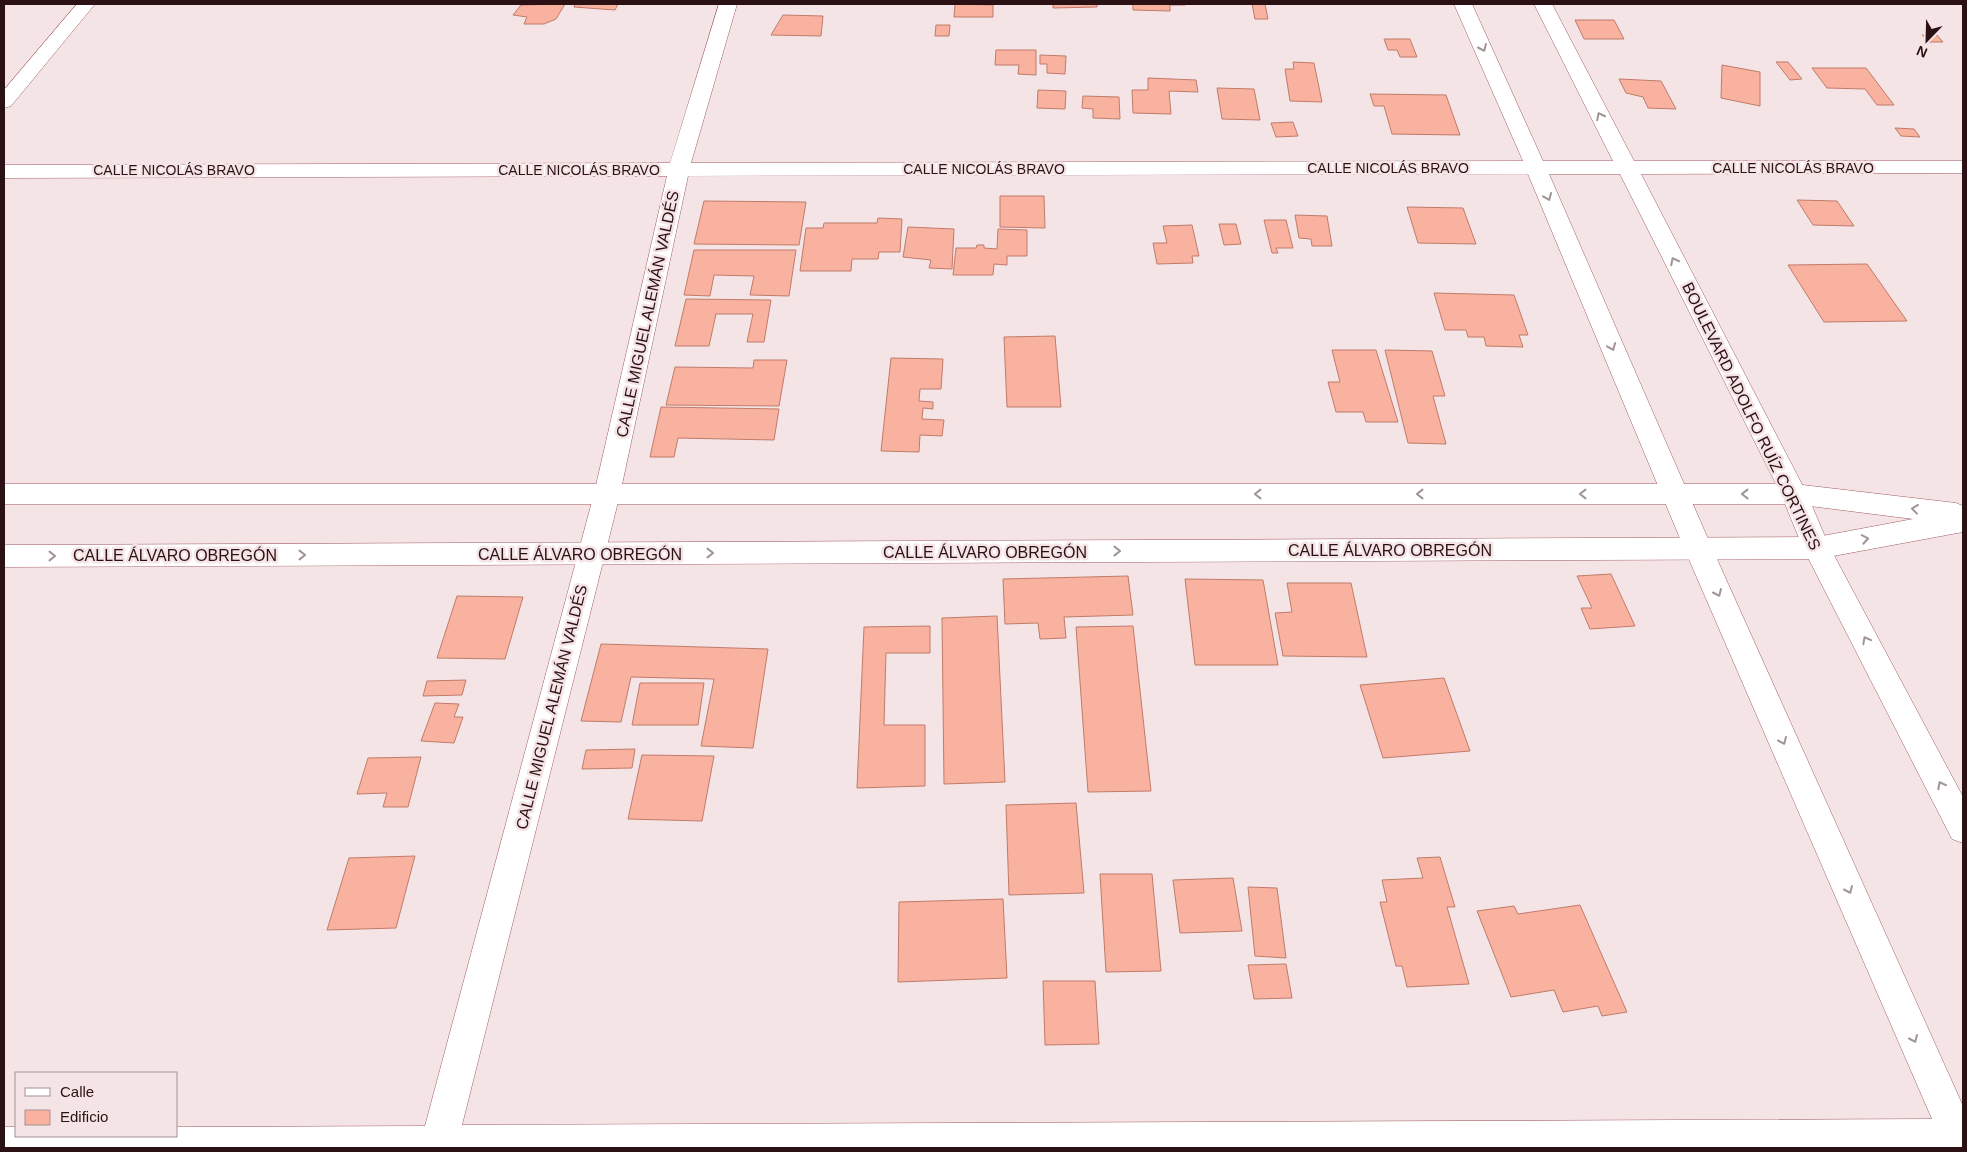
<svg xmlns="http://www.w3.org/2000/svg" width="1967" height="1152" font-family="Arial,sans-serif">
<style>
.building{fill:#fab2a0;stroke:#bf7b6a}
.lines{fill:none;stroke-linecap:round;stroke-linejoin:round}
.minor-casing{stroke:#a15d63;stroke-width:1}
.tertiary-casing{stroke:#a15d63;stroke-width:1}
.minor{fill:#fff;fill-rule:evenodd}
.tertiary{fill:#fff;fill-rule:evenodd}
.oneway{stroke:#a09495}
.labels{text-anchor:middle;stroke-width:5;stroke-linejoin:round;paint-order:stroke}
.far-street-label{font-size:14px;fill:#2c1114;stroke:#f5e4e5}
.street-label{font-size:16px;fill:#2c1114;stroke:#f5e4e5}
</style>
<rect width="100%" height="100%" fill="#f5e4e5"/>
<g class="building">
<path d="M 565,4 L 556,19 L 544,24 L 524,24 L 527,17 L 513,15 L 521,5 Z"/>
<path d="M 575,4 L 618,4 L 615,10 L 574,7 Z"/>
<path d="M 955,4 L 993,5 L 993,17 L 954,17 Z"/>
<path d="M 1053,4 L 1097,4 L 1097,7 L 1053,8 Z"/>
<path d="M 1133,4 L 1185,4 L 1185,5 L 1170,5 L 1170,11 L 1133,10 Z"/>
<path d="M 1252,4 L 1265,4 L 1268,19 L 1255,19 Z"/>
<path d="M 783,15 L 823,16 L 821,36 L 771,35 Z"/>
<path d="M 1575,20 L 1614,20 L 1624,39 L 1584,39 Z"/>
<path d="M 936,25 L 950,25 L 949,36 L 935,36 Z"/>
<path d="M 1922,35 L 1937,35 L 1943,42 L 1929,42 Z"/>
<path d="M 1384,39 L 1410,39 L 1417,57 L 1400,57 L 1397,50 L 1388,50 Z"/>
<path d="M 996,50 L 1036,50 L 1036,75 L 1018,74 L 1019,65 L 995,65 Z"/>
<path d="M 1040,55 L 1066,56 L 1065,74 L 1047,73 L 1047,64 L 1040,64 Z"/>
<path d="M 1293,62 L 1314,63 L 1322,102 L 1290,101 L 1285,69 L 1294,69 Z"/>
<path d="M 1776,62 L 1788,62 L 1802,79 L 1790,80 Z"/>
<path d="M 1722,65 L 1760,72 L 1760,106 L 1721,98 Z"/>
<path d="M 1812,68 L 1866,68 L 1894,105 L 1877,105 L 1865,89 L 1827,88 Z"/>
<path d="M 1148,78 L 1196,80 L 1198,92 L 1169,91 L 1171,114 L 1133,113 L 1132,90 L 1148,90 Z"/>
<path d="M 1619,79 L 1661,81 L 1676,109 L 1648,108 L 1643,97 L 1626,93 Z"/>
<path d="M 1217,88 L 1254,89 L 1260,120 L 1222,119 Z"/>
<path d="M 1038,90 L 1066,91 L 1065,109 L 1037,108 Z"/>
<path d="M 1370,94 L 1446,95 L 1460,135 L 1392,134 L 1384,106 L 1374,106 Z"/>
<path d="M 1083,96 L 1119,97 L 1120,119 L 1093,118 L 1093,109 L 1082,108 Z"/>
<path d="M 1293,122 L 1298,136 L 1276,137 L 1271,123 Z"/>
<path d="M 1895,128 L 1914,129 L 1920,137 L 1901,136 Z"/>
<path d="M 1000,196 L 1044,196 L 1045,228 L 1000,227 Z"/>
<path d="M 1797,200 L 1837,201 L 1854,226 L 1813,225 Z"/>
<path d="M 704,201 L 806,202 L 799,245 L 694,244 Z"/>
<path d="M 1407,207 L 1463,208 L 1476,244 L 1418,243 Z"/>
<path d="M 1295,215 L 1327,216 L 1332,246 L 1312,246 L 1311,239 L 1299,238 Z"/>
<path d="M 878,218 L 902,219 L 900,252 L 879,252 L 878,259 L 852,259 L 851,271 L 800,271 L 806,228 L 823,228 L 824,223 L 877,223 Z"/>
<path d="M 1264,220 L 1286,220 L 1293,248 L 1276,248 L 1278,253 L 1272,253 Z"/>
<path d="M 1219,224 L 1236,224 L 1241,244 L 1224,245 Z"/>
<path d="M 1192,225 L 1199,256 L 1192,256 L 1193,263 L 1157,264 L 1153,243 L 1167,243 L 1163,226 Z"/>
<path d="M 908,227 L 954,229 L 952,269 L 929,268 L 931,260 L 903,257 Z"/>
<path d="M 998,229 L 1027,230 L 1027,256 L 1007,256 L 1007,265 L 994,264 L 993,275 L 953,275 L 956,248 L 976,248 L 977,245 L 984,245 L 984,248 L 997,249 Z"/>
<path d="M 694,250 L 796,250 L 789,296 L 750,295 L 754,276 L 714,275 L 710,296 L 684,295 Z"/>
<path d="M 1867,264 L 1907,321 L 1824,322 L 1788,265 Z"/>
<path d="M 1434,293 L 1514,295 L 1528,335 L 1519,335 L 1523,347 L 1486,346 L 1484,337 L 1468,337 L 1466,330 L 1445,330 Z"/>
<path d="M 686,299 L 771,300 L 764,342 L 747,342 L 753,314 L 716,314 L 709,346 L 675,346 Z"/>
<path d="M 1055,336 L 1061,407 L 1007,407 L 1004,337 Z"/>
<path d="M 1332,350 L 1376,350 L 1398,422 L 1366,422 L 1363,412 L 1336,412 L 1328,382 L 1340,382 Z"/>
<path d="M 1385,350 L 1432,351 L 1445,396 L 1433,396 L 1446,444 L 1408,443 Z"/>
<path d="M 891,358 L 943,359 L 941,389 L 920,389 L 919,401 L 933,402 L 933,409 L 923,408 L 922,419 L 944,420 L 942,436 L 920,435 L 919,452 L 881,451 Z"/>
<path d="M 754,360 L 787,360 L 779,406 L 666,405 L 675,367 L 753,368 Z"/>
<path d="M 661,407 L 779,409 L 774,440 L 678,438 L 674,457 L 650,457 Z"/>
<path d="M 1611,574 L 1635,626 L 1590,629 L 1581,608 L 1592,608 L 1577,576 Z"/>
<path d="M 1128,576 L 1133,615 L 1064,617 L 1066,638 L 1040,639 L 1038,623 L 1005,624 L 1003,579 Z"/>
<path d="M 1185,579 L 1263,580 L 1278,665 L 1195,665 Z"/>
<path d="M 1287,583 L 1351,583 L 1367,657 L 1283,656 L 1275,613 L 1292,612 Z"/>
<path d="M 457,596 L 523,597 L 505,659 L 437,658 Z"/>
<path d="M 997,616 L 1005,782 L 944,784 L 942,618 Z"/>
<path d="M 930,626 L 930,653 L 886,653 L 884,725 L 925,725 L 925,786 L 857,788 L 864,627 Z"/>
<path d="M 1133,626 L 1151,791 L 1088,792 L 1076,627 Z"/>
<path d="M 601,644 L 768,649 L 753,748 L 701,746 L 714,679 L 631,677 L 621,722 L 581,721 Z"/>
<path d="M 1444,678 L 1470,751 L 1383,758 L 1360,685 Z"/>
<path d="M 466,680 L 462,695 L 423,696 L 427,681 Z"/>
<path d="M 640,683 L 704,683 L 698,725 L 632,725 Z"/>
<path d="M 435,703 L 459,704 L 454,717 L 463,717 L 454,743 L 421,741 Z"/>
<path d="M 635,749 L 632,768 L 582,769 L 586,750 Z"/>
<path d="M 642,755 L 714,756 L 702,821 L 628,819 Z"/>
<path d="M 421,757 L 408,807 L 383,807 L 387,793 L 357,794 L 368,758 Z"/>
<path d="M 1076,803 L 1084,893 L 1009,895 L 1006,805 Z"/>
<path d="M 415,856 L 396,928 L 327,930 L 349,858 Z"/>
<path d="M 1440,857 L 1455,907 L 1447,907 L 1469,984 L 1407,987 L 1402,966 L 1396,966 L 1380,902 L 1387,902 L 1382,880 L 1423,878 L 1417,858 Z"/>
<path d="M 1100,874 L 1152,874 L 1161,971 L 1106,972 Z"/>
<path d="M 1233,878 L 1242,931 L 1180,933 L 1173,880 Z"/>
<path d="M 1248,887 L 1277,888 L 1286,958 L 1255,956 Z"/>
<path d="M 1003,899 L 1007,978 L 898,982 L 899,902 Z"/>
<path d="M 1580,905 L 1604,960 L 1627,1012 L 1602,1016 L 1598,1006 L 1563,1012 L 1554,990 L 1511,997 L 1477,911 L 1514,906 L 1518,914 Z"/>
<path d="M 1286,964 L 1292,998 L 1254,999 L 1248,965 Z"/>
<path d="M 1043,981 L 1095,981 L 1099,1044 L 1045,1045 Z"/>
</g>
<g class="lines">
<defs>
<g id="minor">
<path d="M 77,4 L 95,4 L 11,106 L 4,108 L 4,90 Z"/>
<path d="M 719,4 L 737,4 L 691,163 L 1523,161 L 1454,4 L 1472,4 L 1543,161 L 1613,161 L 1534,4 L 1552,4 L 1634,161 L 1963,161 L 1963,173 L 1641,174 L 1807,494 L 1829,546 L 1963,797 L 1963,843 L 1952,839 L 1803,548 L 1781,494 L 1620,174 L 1549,174 L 1712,548 L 1963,1106 L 1963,1148 L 4,1148 L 4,1127 L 16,1127 L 16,1136 L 176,1136 L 176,1127 L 425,1126 L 594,494 L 667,176 L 4,178 L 4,165 L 670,163 ZM 1528,174 L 1684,548 L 1932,1119 L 462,1125 L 620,494 L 688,176 Z"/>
</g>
<path id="tertiary" d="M 4,484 L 1794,484 L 1956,503 L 1963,506 L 1963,532 L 1817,559 L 4,567 L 4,545 L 1817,537 L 1913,519 L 1794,504 L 4,504 Z"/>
</defs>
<use href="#minor" class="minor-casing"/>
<use href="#tertiary" class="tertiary-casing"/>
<use href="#minor" class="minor"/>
<use href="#tertiary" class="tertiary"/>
</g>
<defs><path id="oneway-chevron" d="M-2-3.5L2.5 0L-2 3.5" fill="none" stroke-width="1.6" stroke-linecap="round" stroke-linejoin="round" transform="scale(1.25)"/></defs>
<g class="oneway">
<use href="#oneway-chevron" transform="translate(1483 48) rotate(66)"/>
<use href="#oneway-chevron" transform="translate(1600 116) rotate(-117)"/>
<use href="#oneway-chevron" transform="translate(1548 197) rotate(67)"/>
<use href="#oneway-chevron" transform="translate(1674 261) rotate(-117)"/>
<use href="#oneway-chevron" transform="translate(1612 347) rotate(67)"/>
<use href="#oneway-chevron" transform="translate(1258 494) rotate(180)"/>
<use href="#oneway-chevron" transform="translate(1420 494) rotate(180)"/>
<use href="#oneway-chevron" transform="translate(1583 494) rotate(180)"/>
<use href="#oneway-chevron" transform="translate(1745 494) rotate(180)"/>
<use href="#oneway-chevron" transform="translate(1915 509) rotate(-173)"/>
<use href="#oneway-chevron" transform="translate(1865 539) rotate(-10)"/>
<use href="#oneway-chevron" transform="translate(1117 551)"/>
<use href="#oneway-chevron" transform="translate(710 553)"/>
<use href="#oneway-chevron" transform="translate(302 555)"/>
<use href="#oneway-chevron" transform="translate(52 556)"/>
<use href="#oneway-chevron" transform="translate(1718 593) rotate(66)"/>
<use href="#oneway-chevron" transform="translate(1866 640) rotate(-118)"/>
<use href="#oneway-chevron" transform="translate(1783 741) rotate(66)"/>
<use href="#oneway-chevron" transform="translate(1941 785) rotate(-118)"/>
<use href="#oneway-chevron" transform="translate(1849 890) rotate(66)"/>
<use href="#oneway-chevron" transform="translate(1914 1039) rotate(66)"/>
</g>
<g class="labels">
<g class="far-street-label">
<text x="1388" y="173">CALLE NICOLÁS BRAVO</text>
<text x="1793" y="173">CALLE NICOLÁS BRAVO</text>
<text x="984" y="174">CALLE NICOLÁS BRAVO</text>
<text x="174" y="175">CALLE NICOLÁS BRAVO</text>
<text x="579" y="175">CALLE NICOLÁS BRAVO</text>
</g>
<g class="street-label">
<text transform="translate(647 314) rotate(-78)" y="6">CALLE MIGUEL ALEMÁN VALDÉS</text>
<text transform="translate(1752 416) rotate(64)" y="6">BOULEVARD ADOLFO RUÍZ CORTINES</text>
<text x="1390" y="556">CALLE ÁLVARO OBREGÓN</text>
<text x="985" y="558">CALLE ÁLVARO OBREGÓN</text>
<text x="580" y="560">CALLE ÁLVARO OBREGÓN</text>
<text x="175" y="561">CALLE ÁLVARO OBREGÓN</text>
<text transform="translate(551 707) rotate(-76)" y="6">CALLE MIGUEL ALEMÁN VALDÉS</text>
</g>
</g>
<rect width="1967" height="1152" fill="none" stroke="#2c1114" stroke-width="10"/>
<rect x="15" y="1072" width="162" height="65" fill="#f5e4e5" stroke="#a59091"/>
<rect x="25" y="1088" width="25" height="8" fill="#ffffff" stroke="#a59091"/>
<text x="60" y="1097" font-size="15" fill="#2c1114">Calle</text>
<rect x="25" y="1110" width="25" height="15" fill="#fab2a0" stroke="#a59091"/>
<text x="60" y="1122" font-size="15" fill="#2c1114">Edificio</text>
<g transform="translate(1927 40) rotate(203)" stroke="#f5e4e5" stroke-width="4" paint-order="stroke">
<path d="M0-4L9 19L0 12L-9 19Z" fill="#2c1114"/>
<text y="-8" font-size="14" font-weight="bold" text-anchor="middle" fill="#2c1114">N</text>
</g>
</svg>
